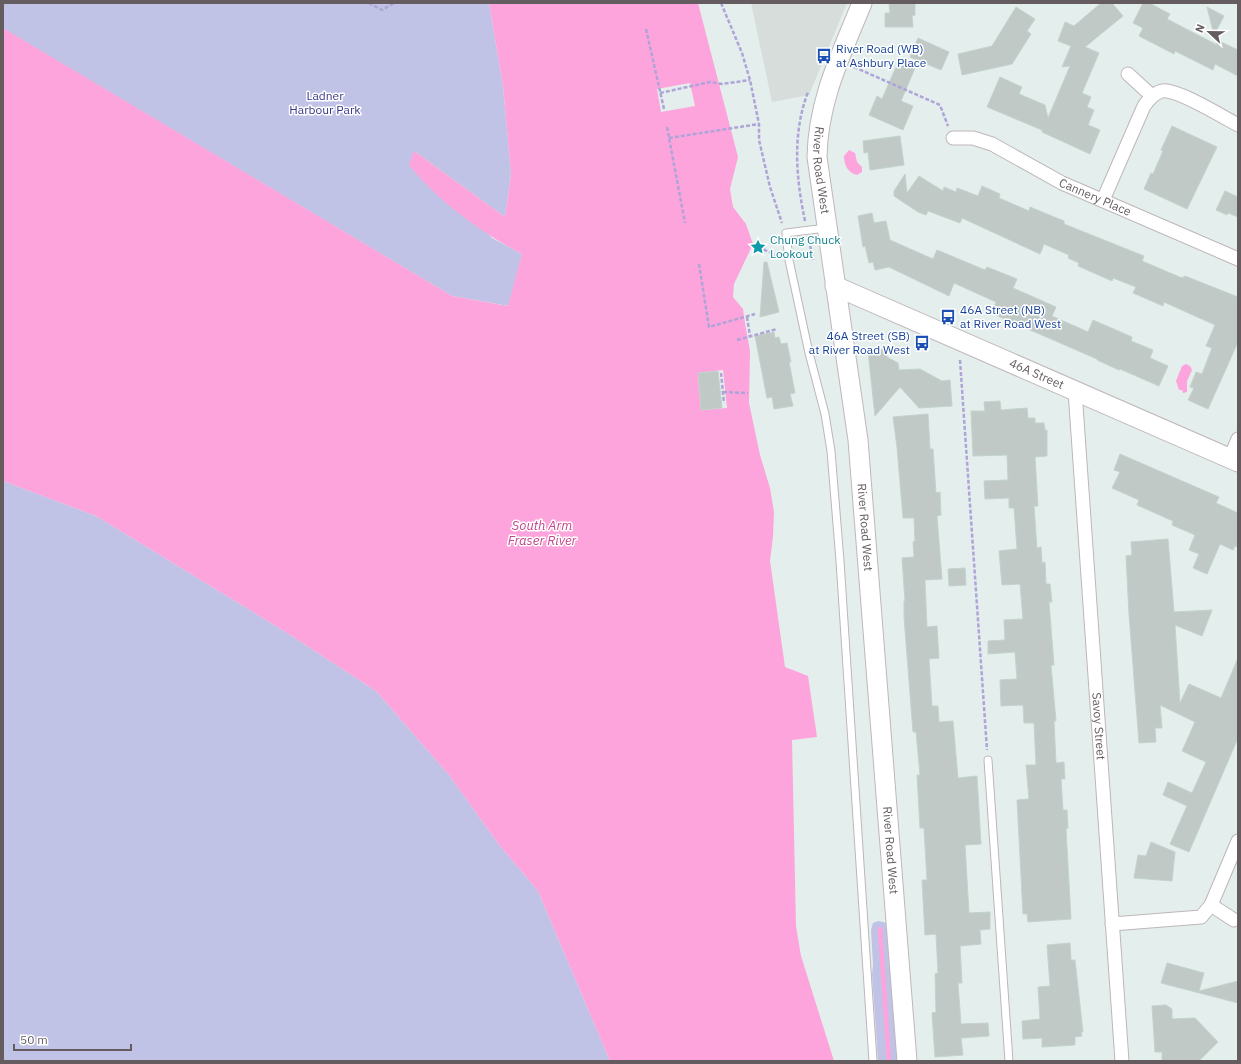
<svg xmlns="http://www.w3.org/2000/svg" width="1241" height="1064" font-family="'IBM Plex Sans',sans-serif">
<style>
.industrial{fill:#d6ddda}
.green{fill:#c1c3e6}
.water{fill:#fea4dc}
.pier{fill:#e4eeec}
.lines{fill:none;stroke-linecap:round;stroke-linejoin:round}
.stream{stroke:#fea4dc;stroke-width:4.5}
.building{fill:#c0c9c6;stroke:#c2d3cd}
.lane-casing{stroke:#beb6ba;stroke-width:9}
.street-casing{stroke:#beb6ba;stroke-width:15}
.secondary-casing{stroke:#c0b7bb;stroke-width:21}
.path{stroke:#aea4d8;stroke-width:2.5;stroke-dasharray:4 2;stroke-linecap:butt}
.lane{stroke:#fff;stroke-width:7}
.street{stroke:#fff;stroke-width:13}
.secondary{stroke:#fff;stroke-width:19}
.labels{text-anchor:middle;stroke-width:3;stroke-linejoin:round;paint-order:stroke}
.transit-label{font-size:12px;fill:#164399;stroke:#fff;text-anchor:start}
.park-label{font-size:12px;fill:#373789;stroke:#fff}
.street-label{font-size:12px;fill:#655c60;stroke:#fff}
.culture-label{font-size:12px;fill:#0d838f;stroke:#fff;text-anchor:start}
.water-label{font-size:13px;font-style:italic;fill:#c3468a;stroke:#fff}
</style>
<rect width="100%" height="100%" fill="#e4eeec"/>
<path class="industrial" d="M 751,3 L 847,3 L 809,95 L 772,102 Z"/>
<g class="green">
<path d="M 3,3 L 489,3 L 503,86 L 511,174 L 505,217 L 414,151 L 492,238 L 522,254 L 509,306 L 452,296 L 12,34 L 3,28 Z"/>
<path d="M 3,481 L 96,516 L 284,631 L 376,691 L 449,775 L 500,846 L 538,891 L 610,1061 L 3,1061 Z"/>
<path d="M 878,921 L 887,923 L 898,1061 L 878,1061 L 872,974 L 873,965 L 871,930 L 873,923 Z"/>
</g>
<g class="water">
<path d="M 489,3 L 698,3 L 738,157 L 730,189 L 733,207 L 746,224 L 753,244 L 734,284 L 733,297 L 743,309 L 745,323 L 750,351 L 749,403 L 760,455 L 770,488 L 774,512 L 773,536 L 770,561 L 785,667 L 808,676 L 817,737 L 792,740 L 796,926 L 801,956 L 834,1061 L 610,1061 L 538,891 L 500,846 L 449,775 L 376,691 L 284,631 L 96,516 L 3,481 L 3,28 L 452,296 L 508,306 L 522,254 C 480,232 439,202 409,165 L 414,151 L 505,217 L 511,174 L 503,86 Z"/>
<path d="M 849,150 L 855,153 L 857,162 L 862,167 L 862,172 L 857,175 C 848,173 844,165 844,156 Z"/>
<path d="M 1186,364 L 1190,366 L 1192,370 L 1187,381 L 1187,392 L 1183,393 L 1182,390 L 1179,390 L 1176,381 L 1182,366 Z"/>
</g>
<g class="pier">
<path d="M 690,83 L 695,106 L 661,112 L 657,89 Z"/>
<path d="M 723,370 L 727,408 L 701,410 L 698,373 Z"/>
</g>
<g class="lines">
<path class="stream" d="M 880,929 L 889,1061"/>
</g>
<g class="building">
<path d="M 889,3 L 915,3 L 915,15 L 912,16 L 913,27 L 885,27 L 885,13 L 890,13 Z"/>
<path d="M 1101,3 L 1112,3 L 1123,16 L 1085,47 L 1099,53 L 1082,93 L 1091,97 L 1087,107 L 1094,110 L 1088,125 L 1100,130 L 1090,154 L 1042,132 L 1042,130 L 987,107 L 1000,77 L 1022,87 L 1019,94 L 1045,105 L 1048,118 L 1070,66 L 1062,67 L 1071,46 L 1058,41 L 1065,22 L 1074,26 Z"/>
<path d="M 1143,3 L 1149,3 L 1170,14 L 1167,19 L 1217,45 L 1215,39 L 1238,50 L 1238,76 L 1215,64 L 1213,70 L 1175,51 L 1174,54 L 1139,36 L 1143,28 L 1133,23 Z"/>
<path d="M 1016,7 L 1035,19 L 1027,31 L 1031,34 L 1012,64 L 962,75 L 958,54 L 992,46 Z"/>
<path d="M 1207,7 L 1224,16 L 1214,35 Z"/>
<path d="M 918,38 L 949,52 L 941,70 L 910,57 Z"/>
<path d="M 903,63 L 915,68 L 901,101 L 913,106 L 903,130 L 869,115 L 877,96 L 882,99 L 896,67 L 901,69 Z"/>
<path d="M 1172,126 L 1217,147 L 1187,209 L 1144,189 L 1151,173 L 1153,174 L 1163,151 L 1161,150 Z"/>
<path d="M 900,136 L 904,165 L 870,170 L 868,152 L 864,153 L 863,141 Z"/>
<path d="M 905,174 L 907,193 L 919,176 L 943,191 L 944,187 L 956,192 L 957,188 L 978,196 L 982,186 L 1000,194 L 999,198 L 1029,211 L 1030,207 L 1064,221 L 1064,224 L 1144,256 L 1142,261 L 1182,278 L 1185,276 L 1238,297 L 1238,342 L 1208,409 L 1188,400 L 1194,388 L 1190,387 L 1196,372 L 1202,374 L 1212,348 L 1206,346 L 1215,325 L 1164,302 L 1163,306 L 1133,293 L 1136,287 L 1113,278 L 1112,281 L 1078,266 L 1079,263 L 1068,258 L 1069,255 L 1044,244 L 1040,254 L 962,218 L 960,223 L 928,211 L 926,215 L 918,212 L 894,196 L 894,191 Z"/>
<path d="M 1225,191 L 1238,197 L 1238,217 L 1228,213 L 1227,215 L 1216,210 Z"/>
<path d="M 872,213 L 874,223 L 886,221 L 890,240 L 933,259 L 937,250 L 985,270 L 987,267 L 1017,279 L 1013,288 L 1056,307 L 1052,316 L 1088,332 L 1093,320 L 1132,337 L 1131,341 L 1153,350 L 1150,358 L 1168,366 L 1159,386 L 1120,369 L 1119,370 L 1097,360 L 1097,359 L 991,313 L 996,302 L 954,283 L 949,296 L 889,267 L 875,270 L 873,262 L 869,263 L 865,246 L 863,247 L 858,216 Z"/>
<path d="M 764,262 L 767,262 L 779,312 L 760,317 Z"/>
<path d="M 774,332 L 775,338 L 779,337 L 781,344 L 787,343 L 791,362 L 789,362 L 795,393 L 790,394 L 793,406 L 774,409 L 772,397 L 767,398 L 755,336 Z"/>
<path d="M 887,349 L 887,357 L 898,363 L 899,370 L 920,369 L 942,381 L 950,380 L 952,406 L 919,408 L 900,387 L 875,416 L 868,351 Z"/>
<path d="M 718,371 L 722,408 L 701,410 L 698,373 Z"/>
<path d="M 1000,401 L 1001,410 L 1027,408 L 1028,418 L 1035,418 L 1035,423 L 1044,423 L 1045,430 L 1047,430 L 1047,456 L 1035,457 L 1038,506 L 1034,506 L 1037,548 L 1041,547 L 1042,563 L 1045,562 L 1046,584 L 1050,584 L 1052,602 L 1049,602 L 1054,665 L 1051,665 L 1056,721 L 1054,721 L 1056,763 L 1064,762 L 1065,779 L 1061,779 L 1063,810 L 1067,810 L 1068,828 L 1066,829 L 1071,919 L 1028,922 L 1027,914 L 1023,914 L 1017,800 L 1029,799 L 1026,765 L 1036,765 L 1034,723 L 1024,723 L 1023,705 L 1001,706 L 1000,680 L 1017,679 L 1015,652 L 988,654 L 988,641 L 1005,640 L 1004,620 L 1023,619 L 1020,584 L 1002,585 L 999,551 L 1017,549 L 1014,508 L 1009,508 L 1009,498 L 985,499 L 984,481 L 1008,480 L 1007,455 L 973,456 L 971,411 L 985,411 L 984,402 Z"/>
<path d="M 928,414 L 930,449 L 933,449 L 936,493 L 940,492 L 941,515 L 937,516 L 942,579 L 925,580 L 927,627 L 937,626 L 939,658 L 929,659 L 932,706 L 938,706 L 939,722 L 953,721 L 958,778 L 977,776 L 981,844 L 965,845 L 969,913 L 990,912 L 990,929 L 980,930 L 981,944 L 960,946 L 962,983 L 958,983 L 961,1024 L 988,1023 L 989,1036 L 961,1038 L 963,1055 L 935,1057 L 932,1013 L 936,1012 L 935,974 L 938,973 L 936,934 L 925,935 L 922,880 L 927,880 L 924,828 L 920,828 L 917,775 L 920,775 L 916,732 L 913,732 L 904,617 L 904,601 L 905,601 L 902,558 L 914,557 L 913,542 L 915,541 L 914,518 L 903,518 L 897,447 L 893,417 Z"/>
<path d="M 1120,454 L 1219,497 L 1216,503 L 1238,513 L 1238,547 L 1235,546 L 1233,550 L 1220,544 L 1207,574 L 1193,568 L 1199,554 L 1189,550 L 1195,535 L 1172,525 L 1173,521 L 1137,505 L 1139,500 L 1112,488 L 1120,472 L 1114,470 Z"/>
<path d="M 1168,539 L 1174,612 L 1212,610 L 1202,636 L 1175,625 L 1180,703 L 1189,684 L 1221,698 L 1238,658 L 1238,738 L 1189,852 L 1170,844 L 1187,806 L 1163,795 L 1168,782 L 1192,793 L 1206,762 L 1182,751 L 1195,722 L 1160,705 L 1162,728 L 1155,728 L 1156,742 L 1139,743 L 1129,614 L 1126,556 L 1132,555 L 1131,542 Z"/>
<path d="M 965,568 L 966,585 L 949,586 L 948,569 Z"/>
<path d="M 1151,842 L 1175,852 L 1172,881 L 1134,878 L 1138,855 L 1146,856 Z"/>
<path d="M 1070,943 L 1071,960 L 1075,960 L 1083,1032 L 1081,1032 L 1082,1036 L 1075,1037 L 1075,1045 L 1042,1047 L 1042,1038 L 1023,1039 L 1022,1021 L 1040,1019 L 1038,987 L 1050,986 L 1047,945 Z"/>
<path d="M 1167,963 L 1204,973 L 1199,991 L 1238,981 L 1238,1003 L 1161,983 Z"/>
<path d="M 1166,1005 L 1172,1009 L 1172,1019 L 1195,1018 L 1218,1042 L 1199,1061 L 1162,1061 L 1162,1052 L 1155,1052 L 1152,1006 Z"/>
</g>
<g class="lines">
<defs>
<g id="lane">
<path d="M 826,228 L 786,233 L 789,260 L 809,353 L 825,414 L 831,451 L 840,561 L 873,1061"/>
<path d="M 988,760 L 1009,1061"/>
</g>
<g id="street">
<path d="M 1128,74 L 1152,96"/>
<path id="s1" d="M 953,138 L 973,138 L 992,144 L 1062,183 L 1238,259"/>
<path d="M 1103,200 L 1144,106 C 1149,99 1154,93 1162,91 C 1176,88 1223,117 1238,125"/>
<path id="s2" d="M 1075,391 L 1122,1061"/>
<path d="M 1230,458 L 1238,439"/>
<path d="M 1211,905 L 1234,920"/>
<path d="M 1112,924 L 1201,917 L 1211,905 L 1238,841"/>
</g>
<g id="secondary">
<path id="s3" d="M 862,3 C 841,55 818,100 817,157 L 858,440 L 907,1061"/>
<path id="s4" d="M 835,286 L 1238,462"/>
</g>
</defs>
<use href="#lane" class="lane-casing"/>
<use href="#street" class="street-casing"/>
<use href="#secondary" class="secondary-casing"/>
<g class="path">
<path d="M 369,3 L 382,10 L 394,3"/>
<path d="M 721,3 L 742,53 L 750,80 L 759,124 L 759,140 L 770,187 L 782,223"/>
<path d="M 646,29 L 664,109"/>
<path d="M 854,67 L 940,105 L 948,126"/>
<path d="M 660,93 L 710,82 L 722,84 L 750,80"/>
<path d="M 667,127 L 685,223"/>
<path d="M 669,138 L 759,124"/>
<path d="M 805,221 C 796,178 792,134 808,92"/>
<path d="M 809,240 L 813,260"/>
<path d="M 758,247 L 778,256"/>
<path d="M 699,264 L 709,327 L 755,314"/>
<path d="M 747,317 L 750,336"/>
<path d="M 737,340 L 777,329"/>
<path d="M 960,360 L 987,750"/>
<path d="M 721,373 L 724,403"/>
<path d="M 723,392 L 748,393"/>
</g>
<use href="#lane" class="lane"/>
<use href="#street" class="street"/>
<use href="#secondary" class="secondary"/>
</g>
<defs>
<symbol id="bus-bare" viewBox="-9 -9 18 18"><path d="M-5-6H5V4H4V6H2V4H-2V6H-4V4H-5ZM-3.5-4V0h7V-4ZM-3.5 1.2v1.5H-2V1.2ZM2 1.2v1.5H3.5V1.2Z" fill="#1a4fb4" stroke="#fff" stroke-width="2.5" paint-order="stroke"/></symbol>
<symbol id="sight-bare" viewBox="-9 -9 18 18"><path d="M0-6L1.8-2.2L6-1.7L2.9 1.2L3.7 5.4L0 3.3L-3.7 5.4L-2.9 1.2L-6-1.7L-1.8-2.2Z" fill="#0f9aa8" stroke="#fff" stroke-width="2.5" paint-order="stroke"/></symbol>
</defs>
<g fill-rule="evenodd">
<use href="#bus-bare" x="813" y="45" width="22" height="22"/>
<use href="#sight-bare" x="747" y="236" width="22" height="22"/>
<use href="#bus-bare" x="937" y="306" width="22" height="22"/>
<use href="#bus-bare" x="911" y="332" width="22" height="22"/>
</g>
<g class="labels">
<g class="transit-label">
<text x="836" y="53">River Road (WB)<tspan x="836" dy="14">at Ashbury Place</tspan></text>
<text x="960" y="314">46A Street (NB)<tspan x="960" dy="14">at River Road West</tspan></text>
<text x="910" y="340" text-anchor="end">46A Street (SB)<tspan x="910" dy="14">at River Road West</tspan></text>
</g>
<g class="park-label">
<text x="325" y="100">Ladner<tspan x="325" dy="14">Harbour Park</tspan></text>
</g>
<g class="street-label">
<text dy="4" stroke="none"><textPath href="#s3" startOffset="175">River Road West</textPath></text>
<text dy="4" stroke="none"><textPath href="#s1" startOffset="156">Cannery Place</textPath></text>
<text dy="4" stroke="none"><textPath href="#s4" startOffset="220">46A Street</textPath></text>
<text dy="4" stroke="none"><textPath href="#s3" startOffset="535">River Road West</textPath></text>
<text dy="4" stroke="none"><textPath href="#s2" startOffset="336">Savoy Street</textPath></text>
<text dy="4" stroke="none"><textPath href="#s3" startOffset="859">River Road West</textPath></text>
</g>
<g class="culture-label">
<text x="770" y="244">Chung Chuck<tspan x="770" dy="14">Lookout</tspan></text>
</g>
<g class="water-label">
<text x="542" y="530">South Arm<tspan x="542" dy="15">Fraser River</tspan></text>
</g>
</g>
<rect width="1241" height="1064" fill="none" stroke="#655c60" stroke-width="8"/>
<g transform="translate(1209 32) rotate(292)" stroke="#ffffff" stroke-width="3" paint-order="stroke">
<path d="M0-3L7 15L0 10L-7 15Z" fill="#655c60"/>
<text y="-6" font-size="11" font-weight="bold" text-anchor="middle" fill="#655c60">N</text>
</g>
<path d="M14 1044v6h117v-6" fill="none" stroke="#655c60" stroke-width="2"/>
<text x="20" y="1044" font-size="12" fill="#655c60" stroke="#ffffff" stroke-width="3" paint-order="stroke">50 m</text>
</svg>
